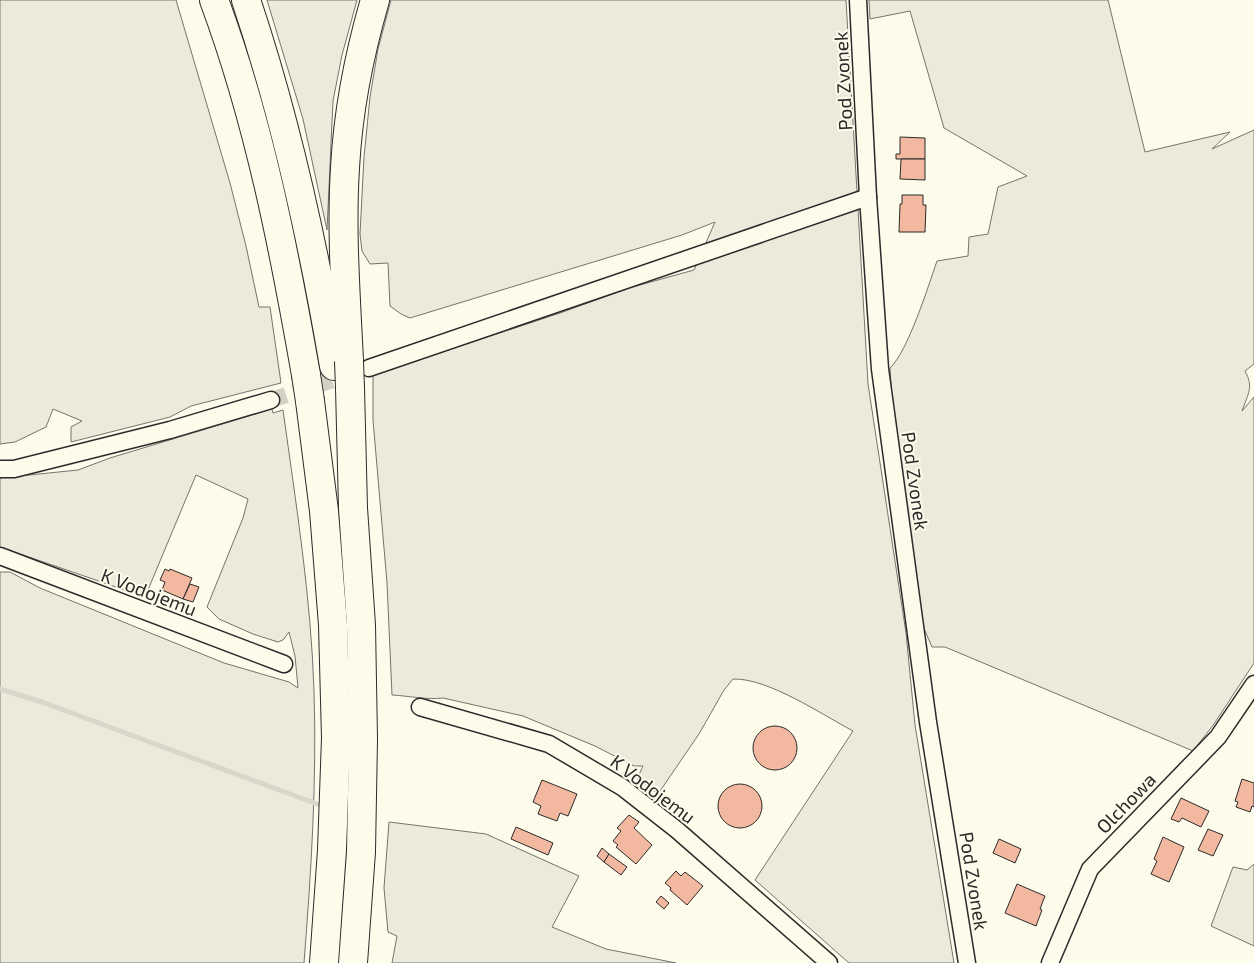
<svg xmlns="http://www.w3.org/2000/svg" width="1254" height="963" font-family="'Exo 2',sans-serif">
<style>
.green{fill:#ecebdb;stroke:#74746e}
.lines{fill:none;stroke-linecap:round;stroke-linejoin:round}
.stream{stroke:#d8d7c9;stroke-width:5}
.building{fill:#f2b8a0;stroke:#2b2b2b}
.street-tunnel{stroke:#d3d1c4;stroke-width:16;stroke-dasharray:16 8;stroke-linecap:butt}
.street-casing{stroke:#2b2b2b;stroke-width:19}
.highway-casing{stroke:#2b2b2b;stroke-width:30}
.street{stroke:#fdfbea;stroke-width:16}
.highway{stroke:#fdfbea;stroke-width:28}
.highway-bridge-casing{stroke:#2b2b2b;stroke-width:30;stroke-linecap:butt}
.highway-bridge{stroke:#fdfbea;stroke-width:28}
.labels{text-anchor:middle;stroke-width:4;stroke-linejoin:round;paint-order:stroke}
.street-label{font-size:19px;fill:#2b2b2b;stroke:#fdfbea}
</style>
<rect width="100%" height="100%" fill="#fdfbea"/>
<g class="green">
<path d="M 0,0 L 176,0 L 230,183 L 246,246 L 259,307 L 270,307 L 281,383 L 191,406 L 170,417 L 71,442 L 71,427 L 82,421 L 53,409 L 46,427 L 15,442 L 0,444 Z"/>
<path d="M 267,0 L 357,0 L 342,55 L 333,101 L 327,230 L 303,119 Z"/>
<path d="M 391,0 L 846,0 L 868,384 L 906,633 L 915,725 L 954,963 L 849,963 L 755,880 L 853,731 C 821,714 768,678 733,679 L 724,690 L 699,734 L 658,794 L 637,779 L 643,766 L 634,766 L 595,746 L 523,716 L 443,698 C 426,700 410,696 392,695 L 387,583 L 373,420 L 373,375 L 560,313 L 629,288 L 694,270 L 715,222 L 682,235 L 410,318 L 401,314 L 390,306 L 388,263 L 370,264 L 362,251 L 360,234 L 364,157 L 370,97 L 378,49 Z"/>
<path d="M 869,0 L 1108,0 L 1145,152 L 1230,132 L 1212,149 L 1254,130 L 1254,364 L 1245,371 C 1254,387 1248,394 1242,411 L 1254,397 L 1254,663 L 1214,724 L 1193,751 L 945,647 L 932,647 L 923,626 L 896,466 L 890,368 C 908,351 928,287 937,261 L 968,256 L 969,237 L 988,234 L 998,187 L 1027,176 L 944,128 L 910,11 L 870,19 Z"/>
<path d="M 272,409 L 273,413 L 283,410 C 296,504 311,597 314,691 C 317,782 311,873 304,963 L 0,963 L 0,572 L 10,572 L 40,588 L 224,663 L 289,682 L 298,688 L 295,656 L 289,632 L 283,640 L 278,642 L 253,634 L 219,619 L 207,607 L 243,518 L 248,499 L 196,475 L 145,597 L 0,547 L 0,478 L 78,470 L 110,458 Z"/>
<path d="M 389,822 L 486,834 L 579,876 L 552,927 L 606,949 L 676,963 L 392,963 L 397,936 L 388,932 L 384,888 Z"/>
<path d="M 1254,864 L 1254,946 L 1211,926 L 1233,867 L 1247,870 Z"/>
</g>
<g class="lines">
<path class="stream" d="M 0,689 L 42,702 L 325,807"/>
</g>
<g class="building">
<path d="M 900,137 L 925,138 L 925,159 L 896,159 L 896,154 L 900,154 Z"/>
<path d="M 901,159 L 925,159 L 925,180 L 900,179 Z"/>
<path d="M 902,195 L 923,195 L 923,205 L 926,205 L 925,232 L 899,232 L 900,204 L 902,204 Z"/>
<path d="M 165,569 L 169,571 L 170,569 L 192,578 L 183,599 L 162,590 L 165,582 L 160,580 Z"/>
<path d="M 190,584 L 199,587 L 193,602 L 183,599 Z"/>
<circle cx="775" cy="748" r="22"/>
<path d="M 1242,779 L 1254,783 L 1254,807 L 1252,806 L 1250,812 L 1236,807 L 1238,802 L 1235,801 Z"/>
<path d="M 542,780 L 577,794 L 568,816 L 560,813 L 557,821 L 538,814 L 541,806 L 533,802 Z"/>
<circle cx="740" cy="806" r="22"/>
<path d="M 1181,798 L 1209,811 L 1201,827 L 1182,818 L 1179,822 L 1171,819 Z"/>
<path d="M 629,815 L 639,822 L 634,828 L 652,845 L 636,864 L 616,847 L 618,845 L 613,841 L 621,831 L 617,828 Z"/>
<path d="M 516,827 L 553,843 L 548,855 L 511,839 Z"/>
<path d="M 1208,829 L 1223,835 L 1213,856 L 1198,850 Z"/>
<path d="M 1163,837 L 1184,847 L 1169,882 L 1151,874 L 1157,861 L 1154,859 Z"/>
<path d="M 999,839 L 1021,849 L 1015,863 L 993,853 Z"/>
<path d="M 602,848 L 609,854 L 604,862 L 597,856 Z"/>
<path d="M 609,854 L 627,867 L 621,875 L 604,862 Z"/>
<path d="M 676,871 L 681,876 L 685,872 L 703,886 L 687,905 L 670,890 L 671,888 L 665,883 Z"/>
<path d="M 1017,884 L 1045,896 L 1040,909 L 1042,910 L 1036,926 L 1005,913 Z"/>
<path d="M 661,896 L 669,903 L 664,909 L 656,902 Z"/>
</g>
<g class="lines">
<path class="street-tunnel" d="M 271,400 L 355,373"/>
<defs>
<g id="street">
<path d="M 858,0 L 868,197 L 880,369 L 928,722 L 967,963"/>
<path d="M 369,368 L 868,197"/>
<path d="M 0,469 L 14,469 L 170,430 L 271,400"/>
<path d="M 0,556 L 284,664"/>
<path d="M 420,707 L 549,744 L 622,787 L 677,830 L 829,963"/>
<path d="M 1050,963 L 1090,869 L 1218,737 L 1254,684"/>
</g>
<g id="highway">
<path d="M 214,0 C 259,121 284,249 306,375"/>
<path d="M 246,0 C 286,119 313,242 334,366"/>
<path d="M 349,361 C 346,297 341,232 345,168 C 348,111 359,55 375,0"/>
<path d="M 350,388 L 353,508 L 361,625 L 363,739 L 361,852 L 353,963"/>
<path d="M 310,401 L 324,511 L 333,625 L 336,738 L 332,850 L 324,963"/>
</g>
</defs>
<use href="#street" class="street-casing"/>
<use href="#highway" class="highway-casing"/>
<use href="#street" class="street"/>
<use href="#highway" class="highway"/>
<defs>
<g id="highway-bridge">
<path d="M 349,361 L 350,388"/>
<path d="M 306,375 L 310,401"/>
</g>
</defs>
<use href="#highway-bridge" class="highway-bridge-casing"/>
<use href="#highway-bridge" class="highway-bridge"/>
</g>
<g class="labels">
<g class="street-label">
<text transform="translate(843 81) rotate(-93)" y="7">Pod Zvonek</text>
<text transform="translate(915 481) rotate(82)" y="7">Pod Zvonek</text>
<text transform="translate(149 592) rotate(21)" y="7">K Vodojemu</text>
<text transform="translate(653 789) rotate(37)" y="7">K Vodojemu</text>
<text transform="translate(1126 803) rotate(-46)" y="7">Olchowa</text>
<text transform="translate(974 881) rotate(81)" y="7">Pod Zvonek</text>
</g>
</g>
</svg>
